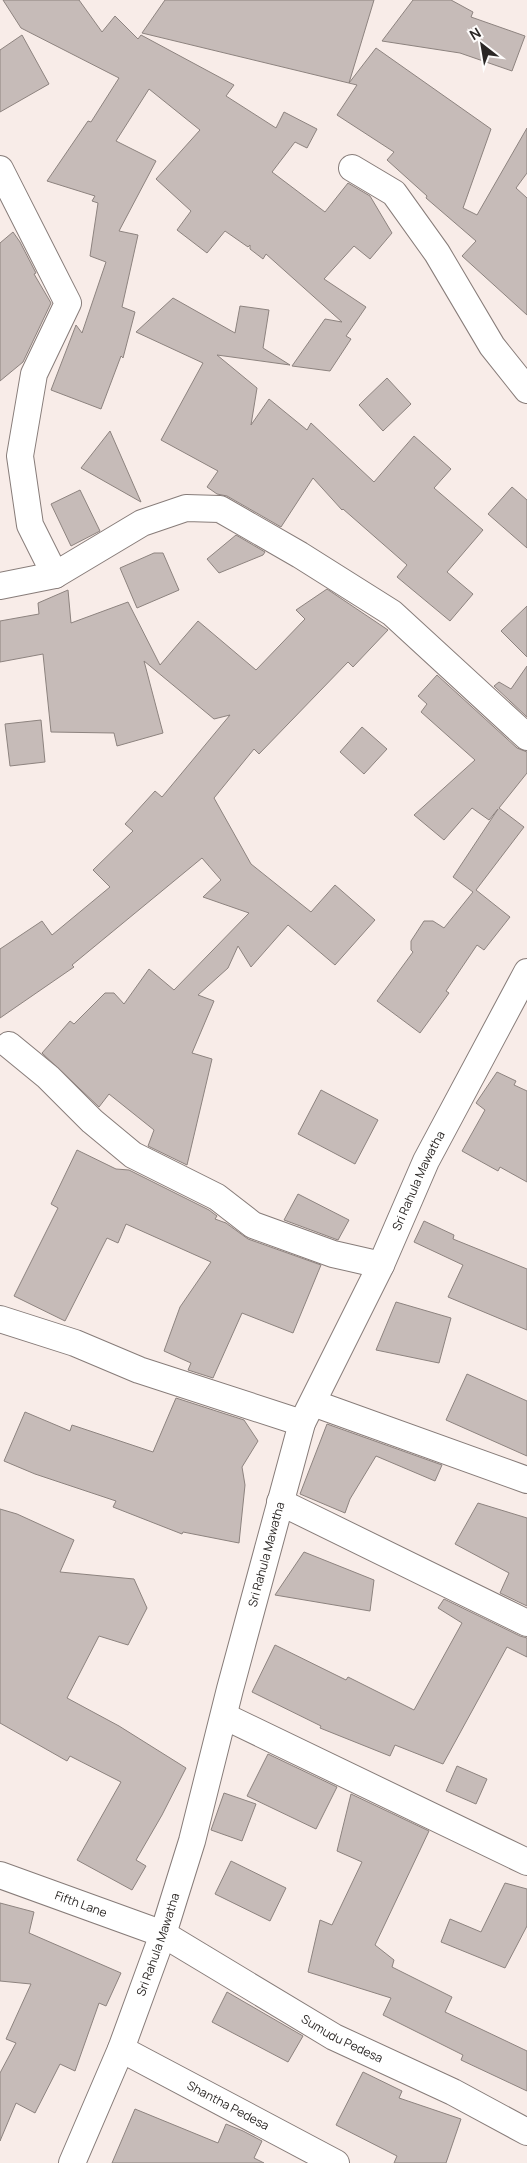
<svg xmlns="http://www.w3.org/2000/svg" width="527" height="2163" font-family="Manrope,sans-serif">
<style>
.building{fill:#c6bbb8;stroke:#8d837f}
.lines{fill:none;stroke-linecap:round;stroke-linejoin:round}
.minor-casing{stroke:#877c79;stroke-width:28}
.minor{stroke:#fff;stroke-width:26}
.labels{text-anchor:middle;stroke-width:4;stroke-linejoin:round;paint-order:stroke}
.street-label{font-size:12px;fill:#2b2725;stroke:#fefcfb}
</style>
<rect width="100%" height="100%" fill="#f8ece8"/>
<g class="building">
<path d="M 3,0 L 79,0 L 102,32 L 115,16 L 138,39 L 141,35 L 234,85 L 226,96 L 276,128 L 284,112 L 317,129 L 307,148 L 295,142 L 272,172 L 325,212 L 348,183 L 370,196 L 392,233 L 370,259 L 354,246 L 324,279 L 366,307 L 346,336 L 351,339 L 330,371 L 292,366 L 325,319 L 342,322 L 266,254 L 263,259 L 250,249 L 250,245 L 248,247 L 225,231 L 207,253 L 177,230 L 191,211 L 156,179 L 200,130 L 149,89 L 116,141 L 156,161 L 119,231 L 138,235 L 122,307 L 135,312 L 123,358 L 121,356 L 101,409 L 51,390 L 76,325 L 82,333 L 106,262 L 90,256 L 98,203 L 92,201 L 95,196 L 47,181 L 88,121 L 91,122 L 119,78 L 21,28 Z"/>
<path d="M 165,0 L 374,0 L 349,83 L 376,48 L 491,129 L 463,208 L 477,215 L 527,128 L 527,173 L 516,188 L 527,198 L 527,315 L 462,256 L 476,241 L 426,198 L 427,196 L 387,160 L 394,152 L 337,115 L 357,85 L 142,33 Z"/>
<path d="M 413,0 L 451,0 L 473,12 L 471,17 L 525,36 L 512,71 L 460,53 L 382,41 Z"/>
<path d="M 22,35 L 49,84 L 0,112 L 0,50 Z"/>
<path d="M 13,232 L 20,242 L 36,273 L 34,274 L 51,303 L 23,362 L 0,381 L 0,243 Z"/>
<path d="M 173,298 L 235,333 L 240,306 L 269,310 L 263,348 L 290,365 L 217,355 L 257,388 L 251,425 L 269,399 L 307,430 L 311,423 L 374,482 L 414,436 L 451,469 L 434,488 L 483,530 L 447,572 L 473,594 L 450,621 L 397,577 L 407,565 L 343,509 L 342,510 L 313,478 L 281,527 L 227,496 L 217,494 L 207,487 L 218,471 L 161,440 L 203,363 L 136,332 Z"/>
<path d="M 387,378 L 411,404 L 383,431 L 359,405 Z"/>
<path d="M 110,431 L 141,502 L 81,468 Z"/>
<path d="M 512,487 L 527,500 L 527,548 L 488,514 Z"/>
<path d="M 80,490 L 100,531 L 71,546 L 51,504 Z"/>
<path d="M 236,535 L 265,552 L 263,555 L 219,573 L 207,559 Z"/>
<path d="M 154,553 L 163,553 L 179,590 L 137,608 L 120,568 Z"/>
<path d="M 327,589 L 388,630 L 353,667 L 348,662 L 259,754 L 254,749 L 214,798 L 251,864 L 311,912 L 335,885 L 375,920 L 335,965 L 288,925 L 251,967 L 238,946 L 228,968 L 198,995 L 214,1001 L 192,1053 L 212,1059 L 187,1165 L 148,1146 L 154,1130 L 109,1094 L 99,1107 L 42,1053 L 70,1021 L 74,1024 L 105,993 L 114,993 L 124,1004 L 149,969 L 174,990 L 249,913 L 203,897 L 221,880 L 202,858 L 72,965 L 74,967 L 0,1018 L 0,949 L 42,921 L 52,935 L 110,887 L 93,870 L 133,831 L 125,824 L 155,791 L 162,797 L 230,715 L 214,719 L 144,661 L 163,733 L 117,746 L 114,733 L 51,732 L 43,654 L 0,662 L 0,621 L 39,614 L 38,603 L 68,590 L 71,623 L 128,602 L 160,665 L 198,621 L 256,670 L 305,619 L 296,610 Z"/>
<path d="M 527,606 L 527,657 L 501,631 Z"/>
<path d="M 527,666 L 527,717 L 494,686 L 499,682 L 511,689 Z"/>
<path d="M 437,675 L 517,748 L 527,752 L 527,773 L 499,808 L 524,827 L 476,890 L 510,917 L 484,950 L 477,945 L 446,991 L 449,993 L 420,1033 L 377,1001 L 413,952 L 411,950 L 411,941 L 424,921 L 433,921 L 444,928 L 473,892 L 453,877 L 498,809 L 489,820 L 472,808 L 444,840 L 414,815 L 475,760 L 421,712 L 427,704 L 418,696 Z"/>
<path d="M 41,720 L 45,762 L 10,766 L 5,724 Z"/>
<path d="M 362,727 L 387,749 L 364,774 L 340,752 Z"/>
<path d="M 497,1072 L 516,1081 L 514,1085 L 527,1091 L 527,1182 L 500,1167 L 498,1171 L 462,1151 L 485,1110 L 476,1103 Z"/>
<path d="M 321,1090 L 378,1120 L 355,1164 L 298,1134 Z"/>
<path d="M 77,1150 L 116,1169 L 129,1170 L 209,1210 L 217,1216 L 215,1219 L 226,1223 L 248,1239 L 321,1265 L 293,1333 L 242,1313 L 213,1378 L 188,1370 L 191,1363 L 164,1351 L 180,1307 L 211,1262 L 126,1224 L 118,1243 L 107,1238 L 65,1321 L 14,1296 L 58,1208 L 51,1204 Z"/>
<path d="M 298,1194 L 349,1220 L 338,1240 L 284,1220 Z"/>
<path d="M 424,1221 L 454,1235 L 453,1239 L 527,1269 L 527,1330 L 448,1297 L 463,1265 L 414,1242 Z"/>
<path d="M 396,1302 L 451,1318 L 439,1363 L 376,1350 Z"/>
<path d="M 467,1374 L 527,1401 L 527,1456 L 446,1420 Z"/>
<path d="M 176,1398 L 244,1420 L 258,1441 L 242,1467 L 245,1485 L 239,1543 L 183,1532 L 182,1534 L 113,1507 L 116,1501 L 35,1474 L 4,1461 L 25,1412 L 70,1431 L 72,1425 L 153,1452 Z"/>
<path d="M 327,1424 L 442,1465 L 435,1481 L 376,1456 L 350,1499 L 345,1513 L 300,1494 Z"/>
<path d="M 478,1503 L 527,1518 L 527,1606 L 500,1593 L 509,1573 L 455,1544 Z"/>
<path d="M 0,1509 L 17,1514 L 74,1540 L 60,1572 L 134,1579 L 147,1608 L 128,1645 L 99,1636 L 67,1698 L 119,1726 L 186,1768 L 162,1815 L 136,1860 L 146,1866 L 132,1890 L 77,1860 L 121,1782 L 70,1756 L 67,1761 L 0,1723 Z"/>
<path d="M 304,1552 L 374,1580 L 370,1611 L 275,1595 Z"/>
<path d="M 444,1599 L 520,1636 L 527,1638 L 527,1657 L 507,1647 L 443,1764 L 395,1745 L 390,1756 L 320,1728 L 321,1726 L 252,1692 L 275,1645 L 346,1680 L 348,1677 L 414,1710 L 462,1623 L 438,1608 Z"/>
<path d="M 268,1754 L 337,1787 L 316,1829 L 247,1796 Z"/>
<path d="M 457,1766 L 487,1779 L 476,1804 L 446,1791 Z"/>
<path d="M 224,1793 L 256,1804 L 242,1841 L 211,1830 Z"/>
<path d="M 351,1794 L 429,1831 L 375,1945 L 394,1960 L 392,1967 L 452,1997 L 445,2012 L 527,2051 L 527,2091 L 461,2060 L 463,2055 L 383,2015 L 391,1998 L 308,1972 L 320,1920 L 332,1925 L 362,1862 L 337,1851 Z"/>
<path d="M 231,1861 L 286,1888 L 270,1921 L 215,1894 Z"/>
<path d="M 505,1883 L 527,1889 L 527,1926 L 505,1968 L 441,1942 L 450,1919 L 481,1932 Z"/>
<path d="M 0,1903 L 34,1912 L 29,1933 L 121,1973 L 106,2006 L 99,2003 L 75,2071 L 60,2064 L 35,2113 L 16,2103 L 0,2141 L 0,2073 L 16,2043 L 6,2039 L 31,1984 L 0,1981 Z"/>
<path d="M 227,1992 L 303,2036 L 288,2062 L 212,2022 Z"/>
<path d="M 363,2072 L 402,2091 L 399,2098 L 461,2119 L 446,2163 L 394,2163 L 397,2156 L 336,2125 Z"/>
<path d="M 135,2109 L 218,2143 L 226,2124 L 243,2131 L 262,2141 L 254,2158 L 264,2163 L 112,2163 Z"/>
</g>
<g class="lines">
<defs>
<g id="minor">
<path d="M 352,168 L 394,193 L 437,253 L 492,346 L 527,390"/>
<path d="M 0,169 L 68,303 L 34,374 L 20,456 L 30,525 L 55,575 L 142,523 L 186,508 L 220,509 L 300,555 L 392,613 L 527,737"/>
<path d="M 0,586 L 55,575"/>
<path d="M 9,1045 L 48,1077 L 92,1121 L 133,1155 L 217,1197 L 253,1225 L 333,1254 L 381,1265"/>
<path d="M 0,1319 L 75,1343 L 139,1370 L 302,1423"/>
<path d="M 313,1403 L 527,1480"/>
<path d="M 280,1502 L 527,1623"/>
<path d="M 224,1716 L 527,1862"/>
<path id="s1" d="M 0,1875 L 163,1934 L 334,2037 L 453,2092 L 527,2132"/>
<path id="s2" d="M 121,2049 L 336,2163"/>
<path id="s3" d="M 72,2163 L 121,2049 L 163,1934 L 192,1841 L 230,1689 L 302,1423 L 381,1265 L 426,1161 L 527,972"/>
</g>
</defs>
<use href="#minor" class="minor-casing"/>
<use href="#minor" class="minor"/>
</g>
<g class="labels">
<g class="street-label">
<text dy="4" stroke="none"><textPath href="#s3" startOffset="1045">Sri Rahula Mawatha</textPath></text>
<text dy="4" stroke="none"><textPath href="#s3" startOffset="640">Sri Rahula Mawatha</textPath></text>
<text dy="4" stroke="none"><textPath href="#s1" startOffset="86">Fifth Lane</textPath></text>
<text dy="4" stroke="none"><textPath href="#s3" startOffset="235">Sri Rahula Mawatha</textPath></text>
<text dy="4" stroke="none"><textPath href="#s1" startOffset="381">Sumudu Pedesa</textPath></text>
<text dy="4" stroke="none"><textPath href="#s2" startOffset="121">Shantha Pedesa</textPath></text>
</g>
</g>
<g transform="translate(482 45) rotate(329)" stroke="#fefcfb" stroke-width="4" paint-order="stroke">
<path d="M0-4L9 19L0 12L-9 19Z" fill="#2b2725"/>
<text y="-8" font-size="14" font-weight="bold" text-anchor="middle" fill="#2b2725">N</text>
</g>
</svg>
